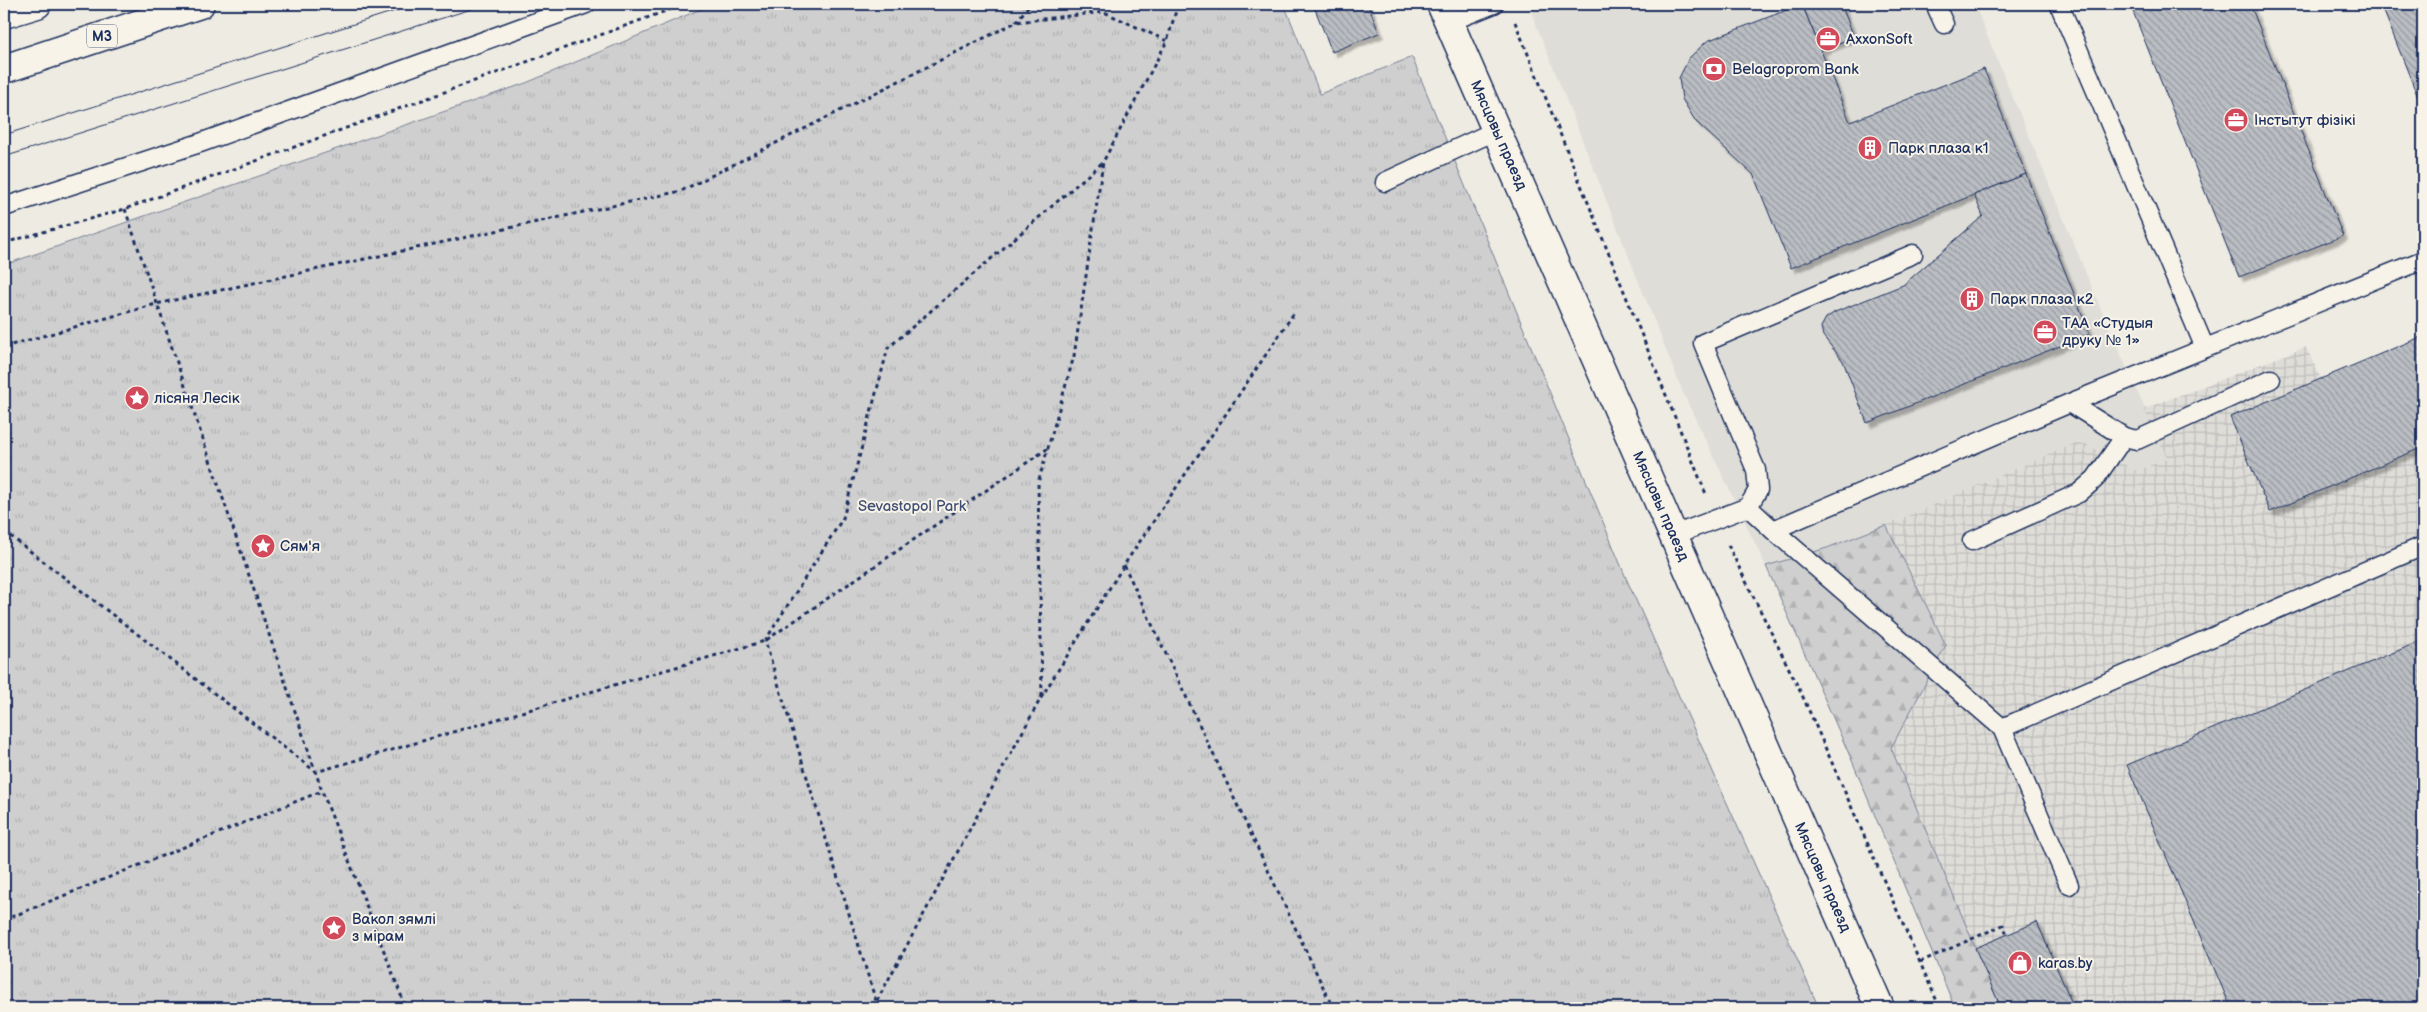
<svg xmlns="http://www.w3.org/2000/svg" width="2427" height="1012" font-family="'Balsamiq Sans',sans-serif">
<style>
.built{fill:#deddd8}
.industrial{fill:url(#industrial-grid)}
.forest{fill:url(#forest-firs);stroke:#757f96}
.park{fill:url(#park-tufts);stroke:#757f96}
.building{fill:url(#building-back-hatch);stroke:#1b2f5e;filter:url(#shadow)}
.lines{fill:none;stroke-linecap:round;stroke-linejoin:round}
.lane-casing{stroke:#1b2f5e;stroke-width:21}
.street-casing{stroke:#1b2f5e;stroke-width:31}
.primary-casing{stroke:#1b2f5e;stroke-width:31}
.path{stroke:#1b2f5e;stroke-width:3;stroke-dasharray:4 4;stroke-linecap:butt}
.lane{stroke:#f7f3e8;stroke-width:18}
.street{stroke:#f7f3e8;stroke-width:28}
.primary{stroke:#f7f3e8;stroke-width:28}
.tram{stroke:#1b2f5e;stroke-width:1}
.labels{text-anchor:middle;stroke-width:4;stroke-linejoin:round;paint-order:stroke}
.shield{fill:#f7f3e8;stroke:#5d6a87;stroke-width:1}
.shield-label{font-size:14px;font-weight:bold;fill:#1b2f5e}
.poi-label{font-size:15px;fill:#1b2f5e;stroke:#f7f3e8;text-anchor:start}
.street-label{font-size:15px;fill:#1b2f5e;stroke:#f7f3e8}
.park-label{font-size:15px;fill:#3f4f75;stroke:#f7f3e8}
</style>
<defs>
<pattern id="industrial-grid" width="8" height="8" patternUnits="userSpaceOnUse" patternTransform="scale(1.25)"><rect width="8" height="8" fill="#deddd8"/><path d="M0 4h8M4 0v8" fill="none" stroke="#bebebc"/></pattern>
<pattern id="forest-firs" width="22" height="20" patternUnits="userSpaceOnUse" patternTransform="scale(1.25)"><rect width="22" height="20" fill="#cfcfcf"/><path d="M5 1l3.5 6h-7zM16 11l3.5 6h-7z" fill="#b1b2b4"/></pattern>
<pattern id="park-tufts" width="24" height="20" patternUnits="userSpaceOnUse" patternTransform="scale(1.25)"><rect width="24" height="20" fill="#cfcfcf"/><path d="M3 7l-1-3M5 7V3M7 7l1-3M15 17l-1-3M17 17v-4M19 17l1-3" fill="none" stroke="#b1b2b4"/></pattern>
<pattern id="building-back-hatch" width="6" height="6" patternUnits="userSpaceOnUse" patternTransform="scale(1.25)"><rect width="6" height="6" fill="#babdc2"/><path d="M-1 5l2 2M0 0l6 6M5-1l2 2" fill="none" stroke="#969aa1"/></pattern>
<filter id="shadow"><feDropShadow dx="4.5" dy="4.5" stdDeviation="1" flood-color="#0004"/></filter>
</defs>
<rect width="100%" height="100%" fill="#eeebe2"/>
<filter id="ink" filterUnits="userSpaceOnUse"><feTurbulence type="fractalNoise" baseFrequency=".02" numOctaves="2"/><feDisplacementMap in="SourceGraphic" scale="10" xChannelSelector="R" yChannelSelector="G"/><feConvolveMatrix kernelMatrix="1 2 1 2 8 2 1 2 1" color-interpolation-filters="sRGB"/></filter>
<g filter="url(#ink)">
<path class="built" d="M 1528,4 L 1974,4 L 2108,326 L 2167,458 L 2137,471 L 2080,441 L 1886,525 L 1827,548 L 1766,566 L 1684,395 Z"/>
<path class="industrial" d="M 2423,336 L 2423,1008 L 2001,1008 L 1891,748 L 1946,645 L 1886,525 L 2080,441 L 2137,471 L 2167,458 L 2144,409 L 2306,347 L 2321,379 Z"/>
<path class="forest" d="M 1886,525 L 1946,645 L 1891,748 L 2001,1008 L 1955,1008 L 1853,763 L 1766,566 L 1827,548 Z"/>
<path class="park" d="M 713,4 L 1284,4 L 1320,94 L 1412,57 L 1626,578 L 1819,1008 L 4,1008 L 4,265 L 526,83 Z"/>
<g class="building">
<path d="M 1313,4 L 1368,4 L 1379,33 L 1332,52 Z"/>
<path d="M 1802,4 L 1850,122 L 1984,69 L 2026,174 L 1791,268 L 1753,174 L 1696,122 L 1682,99 L 1679,78 L 1689,58 L 1707,41 Z"/>
<path d="M 1802,4 L 1841,4 L 1854,37 L 1821,50 Z"/>
<path d="M 2130,4 L 2250,4 L 2343,236 L 2239,277 Z"/>
<path d="M 2381,4 L 2423,4 L 2423,110 Z"/>
<path d="M 2026,174 L 2090,334 L 1867,423 L 1843,361 L 1823,336 L 1821,327 L 1826,318 L 1835,312 L 1903,285 L 1983,216 L 1974,195 Z"/>
<path d="M 2423,336 L 2423,447 L 2270,512 L 2230,417 Z"/>
<path d="M 2423,640 L 2423,1008 L 2231,1008 L 2127,765 Z"/>
<path d="M 2037,922 L 2074,1008 L 2001,1008 L 1975,948 Z"/>
</g>
<g class="lines">
<defs>
<g id="lane">
<path d="M 1935,4 L 1944,24"/>
<path d="M 2059,4 L 2205,348"/>
<path d="M 1449,22 L 1494,4"/>
<path d="M 1385,182 L 1497,130"/>
<path d="M 4,207 L 200,143 L 586,4"/>
<path d="M 2070,403 L 2124,437 L 2137,440 L 2271,379"/>
<path d="M 1748,507 L 1773,530 L 2070,403 L 2423,260"/>
<path d="M 1773,530 L 2002,728 L 2423,546"/>
<path d="M 1674,535 L 1748,507 L 1758,490 L 1756,470 L 1703,343 L 1913,254"/>
<path d="M 1972,541 L 2079,493 L 2095,479 L 2124,437"/>
<path d="M 2002,728 L 2069,885"/>
</g>
<path id="street" d="M 1441,4 L 1880,1008"/>
<g id="primary">
<path d="M 4,14 L 37,4"/>
<path d="M 4,69 L 200,4"/>
</g>
</defs>
<use href="#lane" class="lane-casing"/>
<use href="#street" class="street-casing"/>
<use href="#primary" class="primary-casing"/>
<g class="path">
<path d="M 1016,22 L 1030,4"/>
<path d="M 1515,22 L 1706,494"/>
<path d="M 125,209 L 322,791 L 406,1008"/>
<path d="M 4,243 L 125,209 L 685,4"/>
<path d="M 4,347 L 156,304 L 681,191 L 1016,22 L 1104,12 L 1167,41"/>
<path d="M 4,531 L 316,772 L 765,641 L 1047,449"/>
<path d="M 1728,545 L 1803,697 L 1940,1008"/>
<path d="M 1124,565 L 1333,1008"/>
<path d="M 1042,696 L 1038,483 L 1074,356 L 1103,162 L 1167,41 L 1178,4"/>
<path d="M 4,920 L 322,791"/>
<path d="M 1920,962 L 2003,925 L 2007,934"/>
<path d="M 873,1008 L 1042,696 L 1124,565 L 1294,313"/>
<path d="M 878,1008 L 765,641 L 843,518 L 888,348 L 1103,162"/>
</g>
<use href="#lane" class="lane"/>
<use href="#street" class="street"/>
<use href="#primary" class="primary"/>
<g class="tram">
<path d="M 4,135 L 417,4"/>
<path d="M 4,157 L 487,4"/>
</g>
</g>
</g>
<defs>
<symbol id="office-disc" viewBox="-11 -11 22 22"><circle r="9.5" fill="#d1495b" stroke="#f7f3e8"/><path d="M-6-3h4V-5.5h4V-3h4V5H-6ZM-1-4.5V-3h2v-1.5ZM-6 0V1H6V0Z" fill="#fff"/></symbol>
<symbol id="bank-disc" viewBox="-11 -11 22 22"><circle r="9.5" fill="#d1495b" stroke="#f7f3e8"/><path d="M-6-4H6V4H-6ZM0-2.3a2.3 2.3 0 1 0 0 4.6a2.3 2.3 0 1 0 0-4.6Z" fill="#fff"/></symbol>
<symbol id="building-disc" viewBox="-11 -11 22 22"><circle r="9.5" fill="#d1495b" stroke="#f7f3e8"/><path d="M-4-6H4V6H1V3H-1V6H-4ZM-2.5-4.3h1.7v1.8h-1.7ZM.8-4.3h1.7v1.8H.8ZM-2.5-1h1.7V.8h-1.7ZM.8-1h1.7V.8H.8Z" fill="#fff"/></symbol>
<symbol id="sight-disc" viewBox="-11 -11 22 22"><circle r="9.5" fill="#d1495b" stroke="#f7f3e8"/><path d="M0-6L1.8-2.2L6-1.7L2.9 1.2L3.7 5.4L0 3.3L-3.7 5.4L-2.9 1.2L-6-1.7L-1.8-2.2Z" fill="#fff"/></symbol>
<symbol id="shop-disc" viewBox="-11 -11 22 22"><circle r="9.5" fill="#d1495b" stroke="#f7f3e8"/><path d="M-5-2.5h2.3a2.7 3.5 0 0 1 5.4 0H5L5.5 6h-11ZM-1.5-2.5h3a1.5 2.3 0 0 0-3 0Z" fill="#fff"/></symbol>
</defs>
<g fill-rule="evenodd">
<use href="#office-disc" x="1814" y="25" width="28" height="28"/>
<use href="#bank-disc" x="1700" y="55" width="28" height="28"/>
<use href="#office-disc" x="2222" y="106" width="28" height="28"/>
<use href="#building-disc" x="1856" y="134" width="28" height="28"/>
<use href="#building-disc" x="1958" y="285" width="28" height="28"/>
<use href="#office-disc" x="2031" y="318" width="28" height="28"/>
<use href="#sight-disc" x="123" y="384" width="28" height="28"/>
<use href="#sight-disc" x="249" y="532" width="28" height="28"/>
<use href="#sight-disc" x="320" y="914" width="28" height="28"/>
<use href="#shop-disc" x="2006" y="949" width="28" height="28"/>
</g>
<g class="labels">
<rect class="shield" x="87" y="24.5" width="30" height="23" rx="4"/>
<g class="shield-label">
<text x="102" y="41">М3</text>
</g>
<g class="poi-label">
<text x="1846" y="44">AxxonSoft</text>
<text x="1732" y="74">Belagroprom Bank</text>
<text x="2254" y="125">Інстытут фізікі</text>
<text x="1888" y="153">Парк плаза к1</text>
<text x="1990" y="304">Парк плаза к2</text>
<text x="2062" y="328">ТАА «Студыя<tspan x="2062" dy="17">друку № 1»</tspan></text>
<text x="154" y="403">лісяня Лесік</text>
<text x="280" y="551">Сям'я</text>
<text x="352" y="924">Вакол зямлі<tspan x="352" dy="17">з мірам</tspan></text>
<text x="2038" y="968">karas.by</text>
</g>
<g class="street-label">
<text transform="translate(1499 135) rotate(66)" y="5">Мясцовы праезд</text>
<text transform="translate(1661 506) rotate(66)" y="5">Мясцовы праезд</text>
<text transform="translate(1823 877) rotate(66)" y="5">Мясцовы праезд</text>
</g>
<g class="park-label">
<text x="912" y="511">Sevastopol Park</text>
</g>
</g>
<rect width="2427" height="1012" fill="none" stroke="#f7f3e8" stroke-width="20"/>
<rect x="10" y="10" width="2407" height="992" fill="none" stroke="#1b2f5e" stroke-width="2" filter="url(#ink)"/>
</svg>
